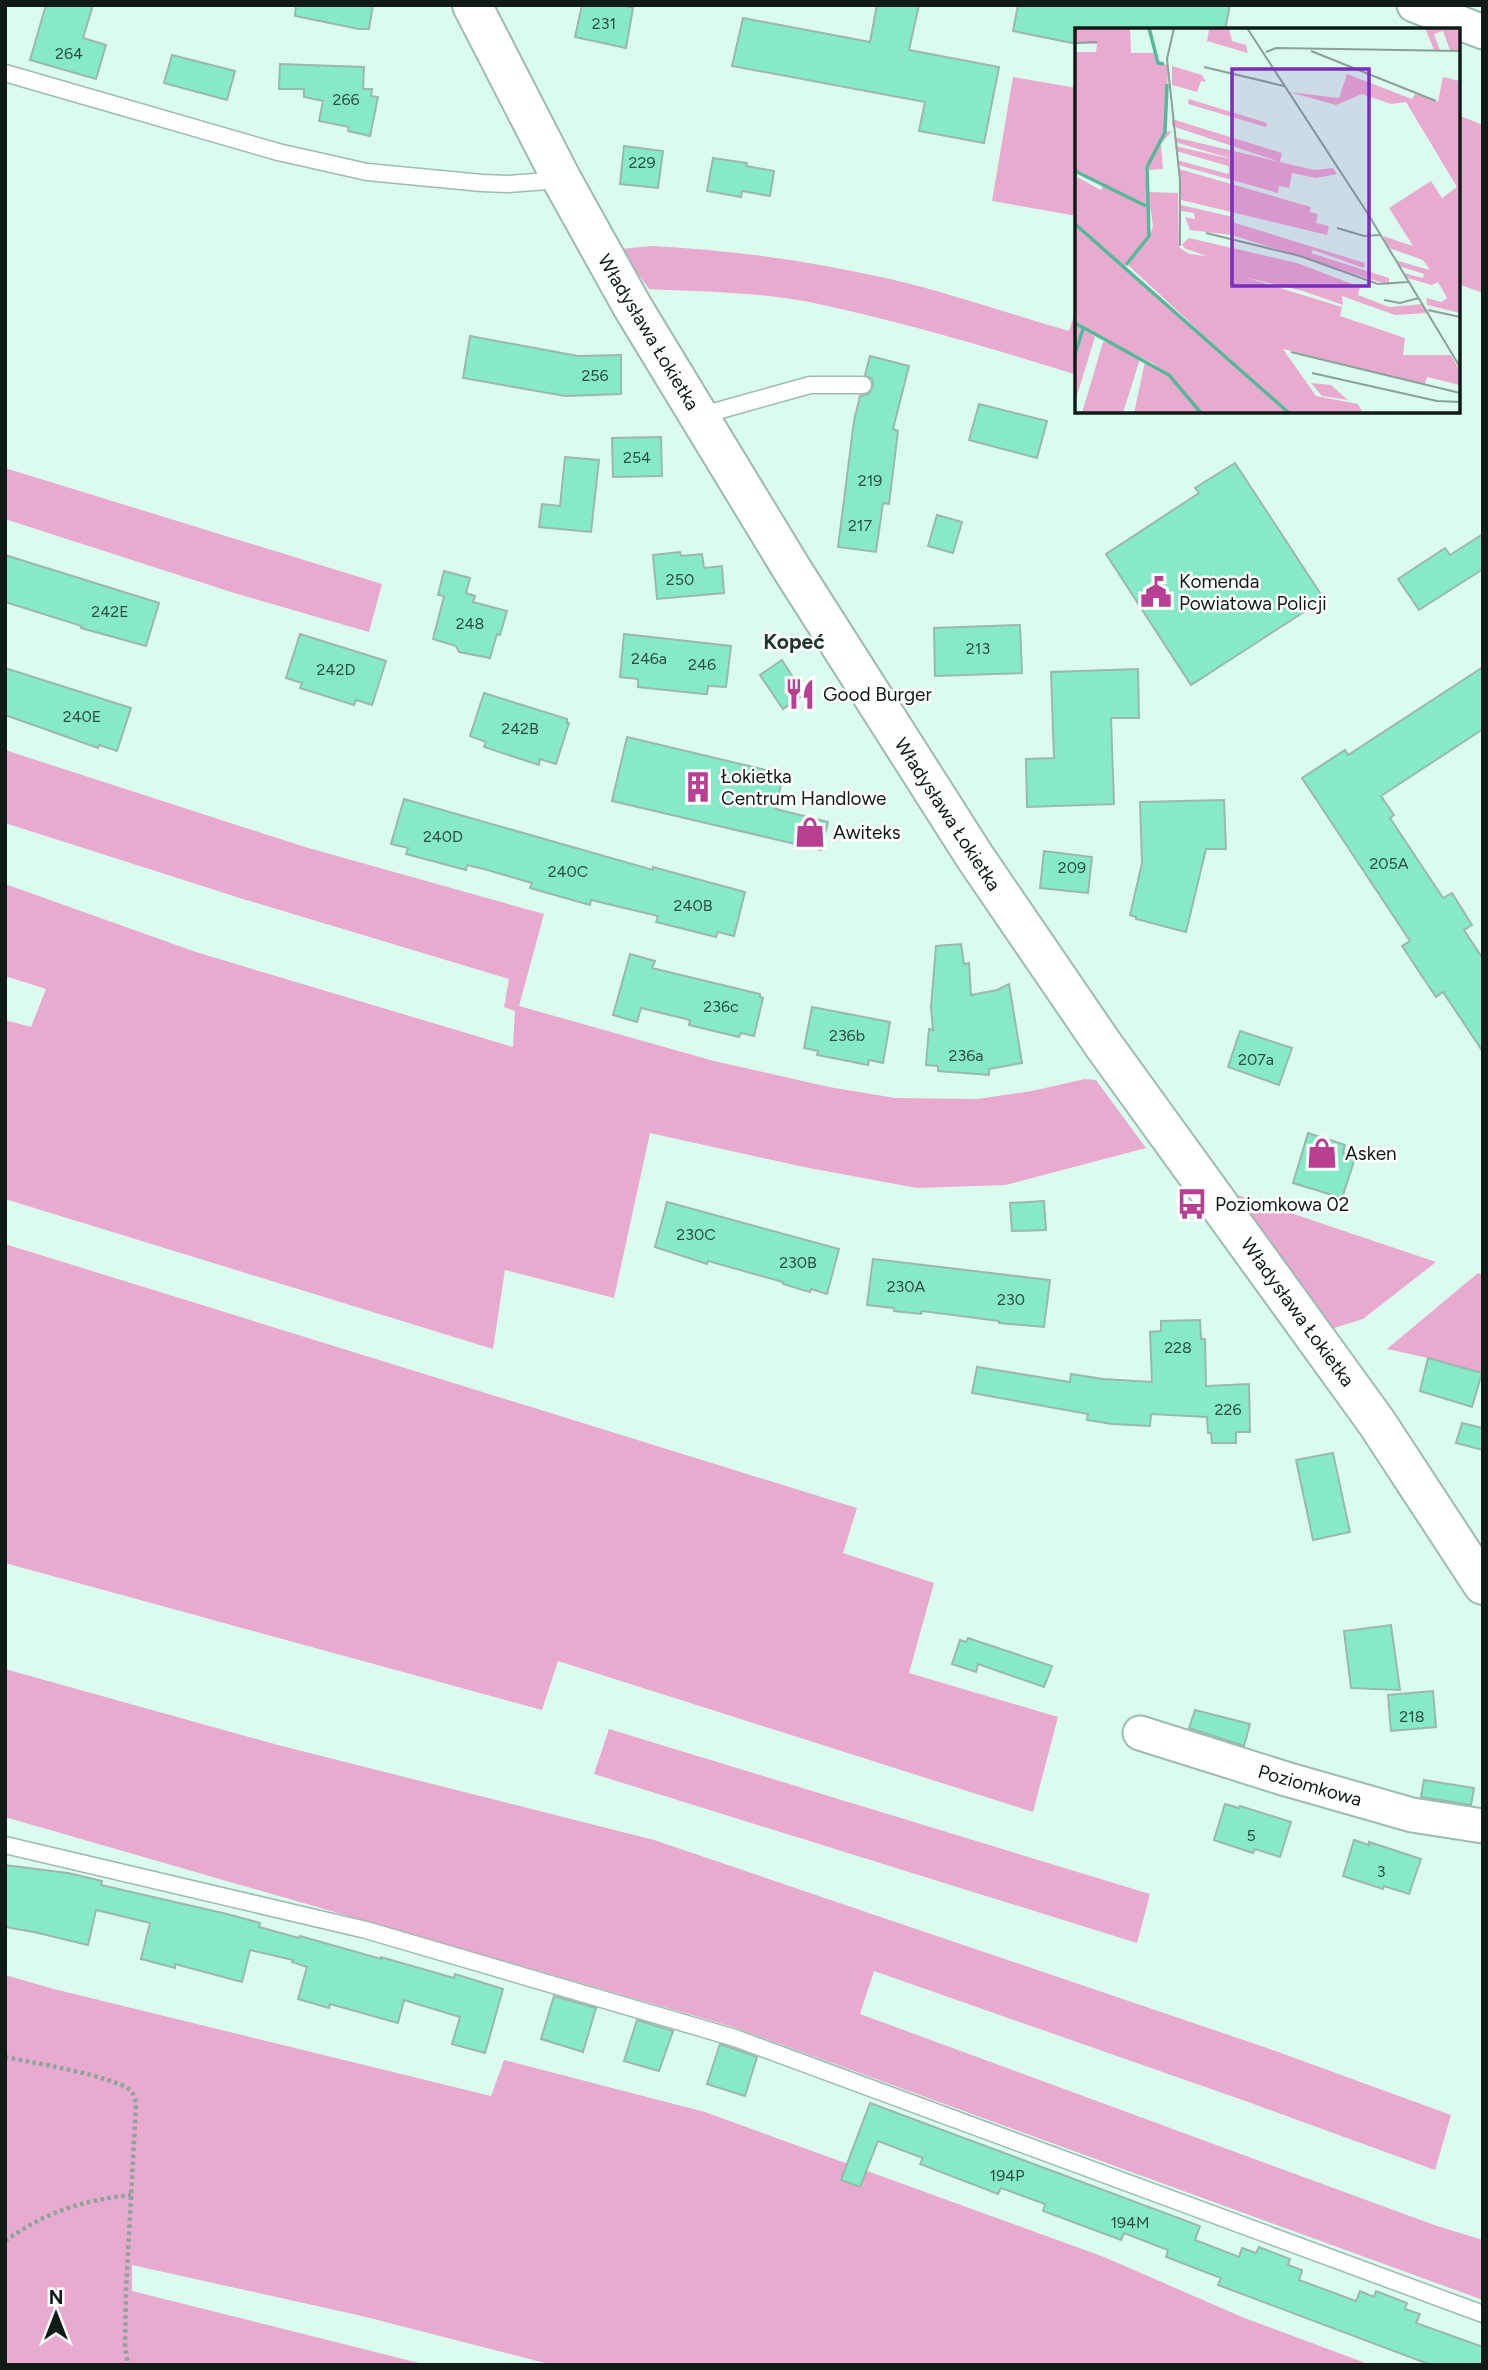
<svg xmlns="http://www.w3.org/2000/svg" width="1488" height="2370" font-family="Figtree,sans-serif">
<style>
.green{fill:#e9aad0}
.building{fill:#86eac8;stroke:#9bb8ad;stroke-width:2}
.lines{fill:none;stroke-linecap:round;stroke-linejoin:round}
.lane-casing{stroke:#9dbbaf;stroke-width:19}
.street-casing{stroke:#9dbbaf;stroke-width:37}
.secondary-casing{stroke:#9dbbaf;stroke-width:42}
.path{stroke:#8ca49a;stroke-width:4.5;stroke-dasharray:3.5 3.5;stroke-linecap:butt}
.lane{stroke:#fff;stroke-width:16}
.street{stroke:#fff;stroke-width:33}
.secondary{stroke:#fff;stroke-width:38}
.labels{text-anchor:middle;stroke-width:5;stroke-linejoin:round;paint-order:stroke}
.number-label{font-size:16px;fill:#2e4f43}
.street-label{font-size:19px;fill:#101b17;stroke:#fff}
.poi-label{font-size:19px;fill:#101b17;stroke:#fff;text-anchor:start}
.neighbourhood-label{font-size:21px;font-weight:bold;fill:#1d372e;stroke:#fff}
.inset-river{fill:none;stroke:#55b999;stroke-width:3.5}
.inset-road{fill:none;stroke:#8aa198;stroke-width:2}
.view{fill:#7b2cbf;fill-opacity:0.15;stroke:#7b2cbf;stroke-width:3.5}
.inset-edge{fill:none;stroke:#101b17;stroke-width:3.5}
</style>
<rect width="100%" height="100%" fill="#dbfbee"/>
<g class="green">
<path d="M 1013,77 L 1077,88 L 1077,216 L 992,201 Z"/>
<path d="M 1458,115 L 1483,125 L 1483,293 L 1458,284 Z"/>
<path d="M 652,246 C 733,250 811,261 890,279 C 950,293 1010,314 1069,331 L 1077,307 L 1077,375 C 991,348 903,322 814,303 C 761,292 704,292 649,289 L 620,249 Z"/>
<path d="M 5,468 L 382,584 L 369,632 L 231,592 L 5,519 Z"/>
<path d="M 5,750 L 305,847 L 544,914 L 519,1006 L 714,1061 L 829,1087 L 895,1098 L 977,1099 L 1032,1091 L 1085,1079 L 1096,1080 L 1146,1148 L 1006,1185 L 917,1188 L 804,1167 L 650,1133 L 614,1298 L 505,1270 L 493,1349 L 5,1199 L 5,1020 L 31,1027 L 46,989 L 5,976 L 5,884 L 196,952 L 513,1047 L 515,1011 L 504,1007 L 509,979 L 243,899 L 5,823 Z"/>
<path d="M 1234,1194 L 1436,1262 L 1363,1319 L 1334,1328 L 1325,1323 Z"/>
<path d="M 5,1244 L 857,1508 L 843,1553 L 934,1583 L 909,1673 L 1058,1717 L 1033,1812 L 558,1661 L 542,1710 L 5,1563 Z"/>
<path d="M 1478,1273 L 1483,1275 L 1483,1374 L 1428,1358 L 1387,1349 Z"/>
<path d="M 5,1669 L 278,1745 L 654,1840 L 1270,2049 L 1451,2115 L 1435,2170 L 1251,2103 L 874,1971 L 860,2014 L 1437,2226 L 1483,2240 L 1483,2300 L 733,2027 L 5,1817 Z"/>
<path d="M 609,1729 L 1150,1894 L 1137,1943 L 594,1774 Z"/>
<path d="M 5,1975 L 54,1989 L 491,2096 L 504,2060 L 705,2112 L 1104,2257 L 1242,2317 L 1371,2365 L 553,2365 L 362,2316 L 132,2265 L 132,2291 L 427,2365 L 5,2365 Z"/>
</g>
<g class="building">
<path d="M 46,5 L 93,5 L 83,38 L 106,45 L 96,79 L 30,60 Z"/>
<path d="M 296,5 L 373,5 L 369,29 L 359,29 L 295,16 Z"/>
<path d="M 582,5 L 620,5 L 633,8 L 626,48 L 575,37 Z"/>
<path d="M 877,5 L 919,5 L 909,50 L 999,67 L 984,143 L 919,131 L 925,102 L 732,66 L 743,18 L 870,42 Z"/>
<path d="M 1018,5 L 1230,5 L 1225,30 L 1077,30 L 1077,44 L 1013,31 Z"/>
<path d="M 172,55 L 235,71 L 227,100 L 164,83 Z"/>
<path d="M 280,64 L 364,67 L 363,89 L 372,89 L 371,96 L 378,97 L 370,136 L 348,131 L 349,127 L 319,121 L 323,101 L 304,97 L 304,89 L 279,89 Z"/>
<path d="M 624,146 L 663,151 L 658,188 L 620,184 Z"/>
<path d="M 713,158 L 747,163 L 746,166 L 774,171 L 770,196 L 742,191 L 741,197 L 707,191 Z"/>
<path d="M 470,336 L 578,356 L 621,355 L 621,394 L 565,396 L 463,378 Z"/>
<path d="M 870,356 L 909,366 L 893,429 L 898,431 L 889,504 L 883,503 L 876,552 L 838,547 L 854,421 L 860,396 L 869,394 L 873,386 L 872,379 L 865,375 Z"/>
<path d="M 979,404 L 1047,421 L 1037,458 L 969,440 Z"/>
<path d="M 661,437 L 662,476 L 613,477 L 612,438 Z"/>
<path d="M 565,457 L 599,460 L 591,532 L 539,527 L 542,504 L 560,506 Z"/>
<path d="M 1235,463 L 1324,599 L 1191,685 L 1106,554 L 1199,493 L 1195,488 Z"/>
<path d="M 937,515 L 962,522 L 953,553 L 928,546 Z"/>
<path d="M 1483,534 L 1483,569 L 1419,610 L 1398,579 L 1445,548 L 1450,555 Z"/>
<path d="M 680,552 L 681,556 L 702,554 L 704,568 L 722,566 L 724,593 L 657,599 L 653,555 Z"/>
<path d="M 5,555 L 159,603 L 146,646 L 81,628 L 82,626 L 5,602 Z"/>
<path d="M 444,571 L 470,578 L 466,593 L 475,596 L 473,602 L 507,611 L 500,635 L 497,634 L 490,658 L 459,652 L 456,646 L 433,639 L 444,596 L 438,595 Z"/>
<path d="M 1020,625 L 1022,673 L 935,676 L 934,628 Z"/>
<path d="M 300,634 L 386,661 L 372,705 L 356,700 L 354,705 L 300,688 L 302,683 L 286,678 Z"/>
<path d="M 624,634 L 731,646 L 726,687 L 708,686 L 707,694 L 704,694 L 638,687 L 638,679 L 620,677 Z"/>
<path d="M 782,660 L 804,695 L 783,709 L 760,675 Z"/>
<path d="M 1483,667 L 1483,729 L 1381,796 L 1394,815 L 1390,818 L 1443,898 L 1452,893 L 1472,925 L 1464,930 L 1483,959 L 1483,1052 L 1443,992 L 1436,997 L 1402,946 L 1410,941 L 1302,778 L 1345,750 L 1348,755 Z"/>
<path d="M 5,668 L 131,708 L 117,751 L 99,745 L 98,748 L 5,715 Z"/>
<path d="M 1138,669 L 1139,718 L 1111,718 L 1114,804 L 1027,807 L 1026,759 L 1054,758 L 1051,672 Z"/>
<path d="M 484,693 L 567,719 L 567,723 L 569,723 L 556,764 L 540,759 L 539,765 L 484,747 L 486,742 L 470,736 Z"/>
<path d="M 627,737 L 783,774 L 776,809 L 828,822 L 821,850 L 612,801 Z"/>
<path d="M 404,799 L 653,870 L 653,867 L 745,892 L 734,936 L 718,932 L 716,937 L 656,922 L 658,916 L 591,900 L 590,905 L 530,888 L 532,883 L 484,869 L 467,865 L 466,870 L 406,854 L 408,848 L 391,844 Z"/>
<path d="M 1224,800 L 1226,849 L 1206,849 L 1186,932 L 1136,919 L 1136,917 L 1130,915 L 1142,863 L 1140,802 Z"/>
<path d="M 1044,851 L 1092,857 L 1088,893 L 1040,888 Z"/>
<path d="M 961,944 L 964,964 L 969,963 L 971,995 L 997,990 L 1009,984 L 1022,1063 L 989,1069 L 989,1075 L 938,1071 L 938,1066 L 926,1065 L 929,1029 L 933,1030 L 931,1007 L 936,946 Z"/>
<path d="M 630,954 L 655,961 L 652,968 L 760,994 L 760,997 L 763,998 L 754,1036 L 741,1033 L 739,1037 L 689,1025 L 690,1020 L 641,1008 L 637,1022 L 613,1015 Z"/>
<path d="M 812,1007 L 890,1022 L 883,1063 L 869,1060 L 868,1065 L 838,1059 L 817,1055 L 818,1051 L 804,1048 Z"/>
<path d="M 1240,1031 L 1292,1048 L 1279,1085 L 1228,1067 Z"/>
<path d="M 1308,1133 L 1345,1145 L 1343,1153 L 1355,1158 L 1342,1198 L 1293,1183 Z"/>
<path d="M 1044,1201 L 1046,1230 L 1012,1231 L 1010,1203 Z"/>
<path d="M 667,1202 L 839,1249 L 827,1294 L 811,1289 L 810,1292 L 783,1284 L 783,1282 L 708,1261 L 707,1264 L 655,1247 Z"/>
<path d="M 873,1259 L 1050,1280 L 1044,1327 L 999,1323 L 999,1321 L 922,1311 L 921,1314 L 894,1311 L 894,1308 L 867,1305 Z"/>
<path d="M 1200,1320 L 1201,1339 L 1205,1339 L 1206,1386 L 1249,1384 L 1250,1432 L 1236,1432 L 1236,1443 L 1212,1443 L 1211,1433 L 1208,1433 L 1207,1417 L 1151,1414 L 1150,1426 L 1112,1424 L 1087,1420 L 1088,1414 L 972,1393 L 977,1367 L 1070,1382 L 1071,1374 L 1103,1379 L 1152,1382 L 1150,1332 L 1161,1331 L 1161,1321 Z"/>
<path d="M 1428,1358 L 1482,1373 L 1472,1407 L 1420,1391 Z"/>
<path d="M 1462,1423 L 1483,1428 L 1483,1450 L 1456,1443 Z"/>
<path d="M 1333,1453 L 1350,1532 L 1313,1540 L 1296,1460 Z"/>
<path d="M 1391,1625 L 1400,1690 L 1351,1688 L 1344,1631 Z"/>
<path d="M 968,1638 L 1052,1666 L 1044,1687 L 978,1664 L 976,1672 L 952,1664 L 960,1640 L 966,1642 Z"/>
<path d="M 1433,1691 L 1436,1727 L 1391,1731 L 1388,1695 Z"/>
<path d="M 1195,1710 L 1250,1724 L 1244,1746 L 1189,1728 Z"/>
<path d="M 1424,1780 L 1474,1788 L 1471,1805 L 1421,1797 Z"/>
<path d="M 1225,1804 L 1239,1808 L 1240,1806 L 1291,1822 L 1280,1857 L 1255,1849 L 1253,1853 L 1214,1840 Z"/>
<path d="M 1354,1840 L 1369,1845 L 1369,1842 L 1421,1859 L 1409,1894 L 1384,1886 L 1383,1889 L 1343,1876 Z"/>
<path d="M 5,1865 L 68,1873 L 102,1881 L 101,1885 L 227,1914 L 260,1923 L 259,1927 L 299,1938 L 300,1936 L 381,1959 L 381,1957 L 454,1978 L 455,1974 L 503,1989 L 485,2053 L 452,2044 L 460,2017 L 404,2000 L 398,2023 L 330,2004 L 329,2008 L 298,1999 L 307,1967 L 292,1962 L 293,1960 L 250,1950 L 242,1982 L 175,1964 L 175,1968 L 141,1959 L 150,1923 L 96,1910 L 88,1945 L 34,1932 L 5,1927 Z"/>
<path d="M 554,1996 L 596,2008 L 583,2052 L 541,2039 Z"/>
<path d="M 637,2020 L 673,2031 L 659,2071 L 624,2061 Z"/>
<path d="M 720,2044 L 757,2057 L 745,2096 L 707,2084 Z"/>
<path d="M 870,2103 L 1200,2226 L 1195,2240 L 1239,2257 L 1242,2248 L 1256,2253 L 1259,2247 L 1290,2259 L 1288,2265 L 1302,2270 L 1299,2280 L 1356,2301 L 1360,2291 L 1374,2297 L 1376,2291 L 1407,2303 L 1405,2309 L 1420,2314 L 1416,2323 L 1483,2347 L 1483,2365 L 1431,2365 L 1218,2285 L 1221,2278 L 1166,2257 L 1168,2250 L 1124,2233 L 1121,2240 L 1043,2211 L 1045,2204 L 1001,2188 L 998,2194 L 920,2164 L 923,2158 L 878,2141 L 860,2187 L 841,2180 Z"/>
</g>
<g class="lines">
<defs>
<g id="lane">
<path d="M 5,73 L 278,152 L 367,172 L 482,183 L 508,184 L 560,180"/>
<path d="M 699,416 L 810,385 L 863,385"/>
<path d="M 5,1845 L 366,1930 L 735,2038 L 1483,2314"/>
</g>
<g id="street">
<path d="M 1414,5 L 1483,32"/>
<path d="M 1140,1733 L 1286,1779 L 1412,1815 L 1483,1826"/>
</g>
<path id="secondary" d="M 472,5 L 562,180 L 632,306 L 793,571 L 975,857 L 1102,1043 L 1377,1423 L 1483,1585"/>
</defs>
<use href="#lane" class="lane-casing"/>
<use href="#street" class="street-casing"/>
<use href="#secondary" class="secondary-casing"/>
<g class="path">
<path d="M 5,2057 C 30,2062 113,2076 130,2090 C 134,2093 135,2099 136,2104 L 126,2290 L 125,2347 L 128,2365"/>
<path d="M 5,2241 C 45,2212 83,2200 131,2195"/>
</g>
<use href="#lane" class="lane"/>
<use href="#street" class="street"/>
<use href="#secondary" class="secondary"/>
</g>
<defs>
<symbol id="civic-bare" viewBox="-9 -9 18 18"><path d="M-.6-6.5H3V-4.5H.6V-3L4-1V1h2V6H-6V1h2V-1L-.6-3ZM-1.2 2.5V6h2.4V2.5Z" fill="#b83f92" stroke="#fff" stroke-width="2.5" paint-order="stroke"/></symbol>
<symbol id="restaurant-bare" viewBox="-9 -9 18 18"><path d="M-5-6h1v4h1v-4h1v4h1v-4h1v5L-1.5 .5V6h-2V.5L-5-1ZM5-6V6H3V1.5H1.5Q1.5-4 5-6Z" fill="#b83f92" stroke="#fff" stroke-width="2.5" paint-order="stroke"/></symbol>
<symbol id="building-bare" viewBox="-9 -9 18 18"><path d="M-4-6H4V6H1V3H-1V6H-4ZM-2.5-4.3h1.7v1.8h-1.7ZM.8-4.3h1.7v1.8H.8ZM-2.5-1h1.7V.8h-1.7ZM.8-1h1.7V.8H.8Z" fill="#b83f92" stroke="#fff" stroke-width="2.5" paint-order="stroke"/></symbol>
<symbol id="shop-bare" viewBox="-9 -9 18 18"><path d="M-5-2.5h2.3a2.7 3.5 0 0 1 5.4 0H5L5.5 6h-11ZM-1.5-2.5h3a1.5 2.3 0 0 0-3 0Z" fill="#b83f92" stroke="#fff" stroke-width="2.5" paint-order="stroke"/></symbol>
<symbol id="bus-bare" viewBox="-9 -9 18 18"><path d="M-5-6H5V4H4V6H2V4H-2V6H-4V4H-5ZM-3.5-4V0h7V-4ZM-3.5 1.2v1.5H-2V1.2ZM2 1.2v1.5H3.5V1.2Z" fill="#b83f92" stroke="#fff" stroke-width="2.5" paint-order="stroke"/></symbol>
</defs>
<g fill-rule="evenodd">
<use href="#civic-bare" x="1134" y="570" width="44" height="44"/>
<use href="#restaurant-bare" x="778" y="672" width="44" height="44"/>
<use href="#building-bare" x="676" y="765" width="44" height="44"/>
<use href="#shop-bare" x="788" y="810" width="44" height="44"/>
<use href="#shop-bare" x="1300" y="1131" width="44" height="44"/>
<use href="#bus-bare" x="1170" y="1182" width="44" height="44"/>
</g>
<g class="labels">
<g class="number-label">
<text x="604" y="29">231</text>
<text x="69" y="59">264</text>
<text x="346" y="105">266</text>
<text x="642" y="168">229</text>
<text x="595" y="381">256</text>
<text x="637" y="463">254</text>
<text x="870" y="486">219</text>
<text x="860" y="531">217</text>
<text x="680" y="585">250</text>
<text x="110" y="617">242E</text>
<text x="470" y="629">248</text>
<text x="978" y="654">213</text>
<text x="649" y="664">246a</text>
<text x="702" y="670">246</text>
<text x="336" y="675">242D</text>
<text x="82" y="722">240E</text>
<text x="520" y="734">242B</text>
<text x="443" y="842">240D</text>
<text x="1389" y="869">205A</text>
<text x="1072" y="873">209</text>
<text x="568" y="877">240C</text>
<text x="693" y="911">240B</text>
<text x="721" y="1012">236c</text>
<text x="847" y="1041">236b</text>
<text x="966" y="1061">236a</text>
<text x="1256" y="1065">207a</text>
<text x="696" y="1240">230C</text>
<text x="798" y="1268">230B</text>
<text x="906" y="1292">230A</text>
<text x="1011" y="1305">230</text>
<text x="1178" y="1353">228</text>
<text x="1228" y="1415">226</text>
<text x="1412" y="1722">218</text>
<text x="1251" y="1841">5</text>
<text x="1381" y="1877">3</text>
<text x="1007" y="2181">194P</text>
<text x="1130" y="2228">194M</text>
</g>
<g class="street-label">
<text transform="translate(649 332) rotate(59)" y="7">Władysława Łokietka</text>
<text transform="translate(948 814) rotate(57)" y="7">Władysława Łokietka</text>
<text transform="translate(1298 1312) rotate(54)" y="7">Władysława Łokietka</text>
<text transform="translate(1310 1785) rotate(16)" y="7">Poziomkowa</text>
</g>
<g class="poi-label">
<text x="1179" y="588">Komenda<tspan x="1179" dy="22">Powiatowa Policji</tspan></text>
<text x="823" y="701">Good Burger</text>
<text x="721" y="783">Łokietka<tspan x="721" dy="22">Centrum Handlowe</tspan></text>
<text x="833" y="839">Awiteks</text>
<text x="1345" y="1160">Asken</text>
<text x="1215" y="1211">Poziomkowa 02</text>
</g>
<g class="neighbourhood-label">
<text x="794" y="649">Kopeć</text>
</g>
</g>
<g transform="translate(1075 28)">
<rect width="385" height="385" fill="#dbfbee"/>
<path d="M 0,0 L 55,0 L 56,25 L 81,25 L 84,35 L 93,37 L 91,104 L 97,103 L 86,116 L 88,141 L 72,142 L 75,131 L 70,138 L 74,206 L 50,237 L 51,239 L 152,329 L 53,237 L 74,210 L 78,198 L 73,164 L 103,165 L 104,219 L 114,226 L 131,228 L 109,220 L 107,216 L 114,210 L 222,235 L 285,259 L 283,267 L 314,279 L 347,276 L 352,285 L 320,287 L 267,268 L 268,277 L 228,263 L 169,249 L 267,279 L 265,288 L 330,310 L 328,327 L 376,327 L 385,343 L 385,357 L 352,349 L 350,356 L 208,321 L 241,368 L 283,376 L 288,385 L 215,385 L 160,335 L 213,385 L 59,385 L 70,334 L 83,338 L 57,325 L 65,331 L 48,385 L 7,385 L 28,314 L 37,315 L 0,293 L 0,148 L 26,162 L 28,157 L 0,145 L 0,24 L 21,24 L 22,16 L 0,15 ZM 130,0 L 154,0 L 157,13 L 171,17 L 173,25 L 132,13 L 134,2 ZM 350,0 L 385,0 L 385,22 L 375,22 L 368,3 L 359,6 L 365,22 L 359,22 ZM 97,38 L 127,47 L 131,54 L 126,53 L 122,64 L 97,57 ZM 272,46 L 337,71 L 340,66 L 363,74 L 368,49 L 385,53 L 385,285 L 352,277 L 351,270 L 366,274 L 372,270 L 363,254 L 357,257 L 332,250 L 329,245 L 348,250 L 349,246 L 324,238 L 320,232 L 355,242 L 348,232 L 314,220 L 308,208 L 338,218 L 314,180 L 356,153 L 367,170 L 382,159 L 331,74 L 316,76 L 287,66 L 261,77 L 214,64 L 264,70 ZM 114,71 L 192,95 L 191,99 L 113,76 ZM 97,91 L 207,125 L 205,134 L 239,142 L 258,140 L 262,146 L 241,150 L 217,145 L 214,160 L 204,158 L 203,165 L 103,137 L 102,132 L 153,146 L 154,142 L 153,138 L 101,123 L 100,118 L 161,132 L 100,114 L 99,109 L 205,134 L 97,98 ZM 104,141 L 236,179 L 235,184 L 243,186 L 241,195 L 254,198 L 252,207 L 106,172 ZM 106,177 L 158,189 L 157,194 L 290,235 L 289,240 L 238,222 L 236,225 L 314,250 L 314,257 L 157,207 L 115,202 L 110,189 L 120,191 L 119,185 L 106,183 ZM 0,295 L 20,309 L 0,374 ZM 236,355 L 256,357 L 273,372 L 247,368 Z" fill="#e9aad0"/>
<path class="inset-river" d="M 74,0 L 83,35 L 89,36M 0,143 L 71,178M 0,196 L 214,385M 51,237 L 74,208 L 72,139 L 90,104 L 92,56M 0,295 L 94,347 L 126,385M 0,326 L 8,301"/>
<path class="inset-road" d="M 99,0 L 92,31 L 105,152 L 105,218M 172,0 L 293,186 L 385,339M 0,15 L 22,14M 236,23 L 361,73M 191,24 L 201,20 L 385,23M 129,39 L 209,58M 262,200 L 289,208 L 305,207M 131,205 L 225,228 L 303,256 L 333,254M 309,272 L 325,275 L 344,270M 353,282 L 385,289M 216,324 L 385,365M 237,345 L 362,373 L 385,374"/>
<path class="view" d="M 157,41 L 294,41 L 294,258 L 157,258 Z"/>
<rect width="385" height="385" class="inset-edge"/>
</g>
<rect width="1488" height="2370" fill="none" stroke="#101b17" stroke-width="14"/>
<g transform="translate(56 2314)" stroke="#ffffff" stroke-width="5" paint-order="stroke">
<path d="M0-5L12 26L0 18L-12 26Z" fill="#101b17"/>
<text y="-10" font-size="19" font-weight="bold" text-anchor="middle" fill="#101b17">N</text>
</g>
</svg>
